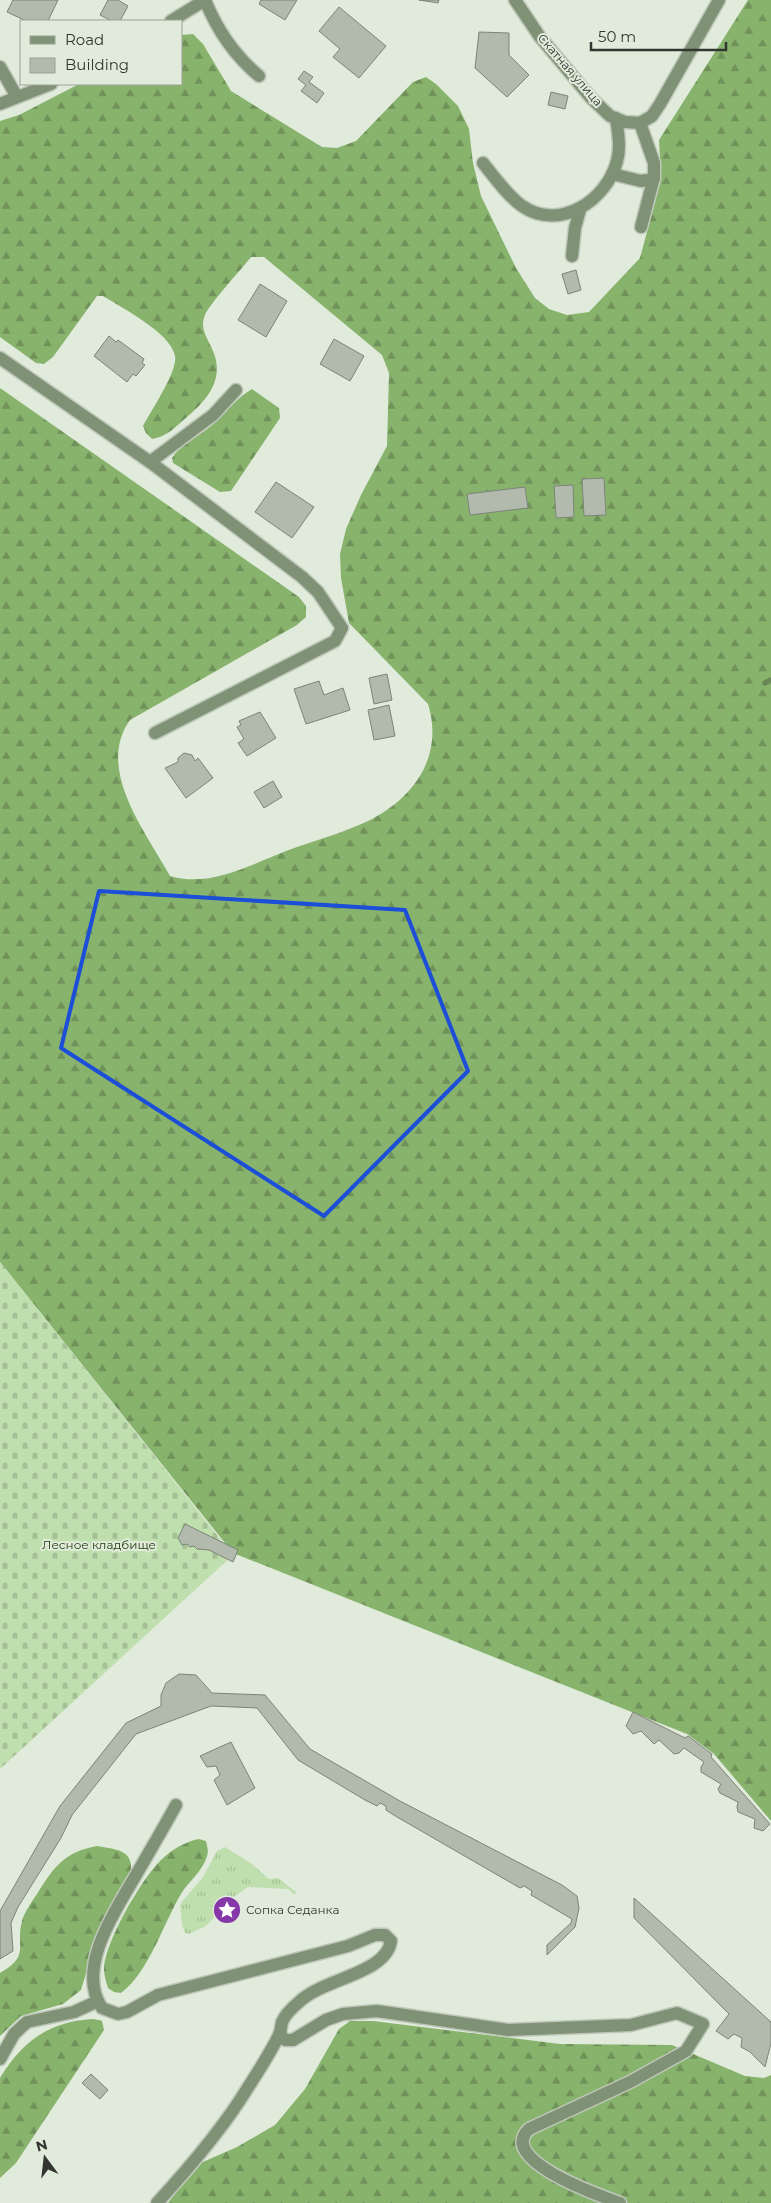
<svg xmlns="http://www.w3.org/2000/svg" width="771" height="2203" font-family="Montserrat,sans-serif">
<style>
.grass{fill:url(#grass-tufts)}
.forest{fill:url(#forest-firs)}
.cemetery{fill:url(#cemetery-stones)}
.lines{fill:none;stroke-linecap:round;stroke-linejoin:round}
.stream{stroke:#698856;stroke-width:5.5}
.building{fill:#b1baac;stroke:#7b8476}
.minor-casing{stroke:#bec7ba;stroke-width:15}
.minor{stroke:#809275;stroke-width:12}
.marked{fill:none;stroke:#1d4ed8;stroke-width:4;stroke-linejoin:round}
.labels{text-anchor:middle;stroke-width:4;stroke-linejoin:round;paint-order:stroke}
.street-label{font-size:12px;fill:#323530;stroke:#e1ebdc}
.park-label{font-size:12px;fill:#1e3906;stroke:#e1ebdc}
.poi-label{font-size:12px;fill:#323530;stroke:#e1ebdc;text-anchor:start}
</style>
<defs>
<pattern id="grass-tufts" width="24" height="20" patternUnits="userSpaceOnUse" patternTransform="scale(1.25)"><rect width="24" height="20" fill="#c0dfae"/><path d="M3 7l-1-3M5 7V3M7 7l1-3M15 17l-1-3M17 17v-4M19 17l1-3" fill="none" stroke="#a5c096"/></pattern>
<pattern id="forest-firs" width="22" height="20" patternUnits="userSpaceOnUse" patternTransform="scale(1.25)"><rect width="22" height="20" fill="#88b36d"/><path d="M5 1l3.5 6h-7zM16 11l3.5 6h-7z" fill="#70925a"/></pattern>
<pattern id="cemetery-stones" width="16" height="16" patternUnits="userSpaceOnUse" patternTransform="scale(1.25)"><rect width="16" height="16" fill="#c0dfae"/><path d="M2 7V4a2 2 0 0 1 4 0v3zM10 15v-3a2 2 0 0 1 4 0v3z" fill="#a5c096"/></pattern>
</defs>
<rect width="100%" height="100%" fill="#e1ebdc"/>
<path class="grass" d="M 225,1847 L 252,1864 L 269,1879 L 278,1878 L 296,1892 L 294,1894 L 288,1889 L 248,1887 L 231,1899 L 206,1926 L 189,1934 L 185,1933 L 182,1925 L 180,1904 L 203,1877 L 217,1851 Z"/>
<g class="forest">
<path d="M 748,0 L 771,0 L 771,1821 L 714,1754 L 687,1734 L 233,1553 L 0,1262 L 0,388 L 299,597 L 306,606 L 306,617 L 297,625 L 130,720 C 95,769 146,832 170,876 C 209,888 250,865 286,851 C 313,841 343,833 368,821 C 415,798 444,755 428,704 L 349,623 L 341,578 L 340,554 L 346,529 L 361,495 L 387,446 L 389,373 L 382,355 L 264,257 L 251,257 C 240,271 211,302 205,315 C 199,329 208,338 213,351 C 225,379 207,400 187,417 C 176,426 167,437 152,439 L 146,433 L 143,426 C 151,411 178,371 175,356 C 171,333 122,308 103,296 L 97,296 L 53,357 L 44,364 L 36,363 L 0,337 L 0,121 L 19,115 L 79,84 L 181,84 L 181,35 L 193,34 L 203,44 L 231,91 L 322,147 L 337,148 L 356,141 L 413,82 L 426,77 L 436,84 L 458,106 L 469,129 L 473,163 L 481,196 L 516,268 L 535,298 L 549,309 L 567,315 L 589,312 L 640,258 L 661,180 L 659,140 Z"/>
<path d="M 252,389 L 279,408 L 280,418 L 231,491 L 220,492 L 173,463 L 172,458 C 181,444 198,437 211,426 C 225,414 236,398 252,389 Z"/>
<path d="M 199,1839 L 206,1841 C 207,1846 209,1851 207,1856 C 203,1871 188,1882 181,1894 C 163,1924 149,1972 121,1993 L 114,1992 L 108,1988 C 106,1982 104,1975 104,1969 C 105,1942 141,1880 160,1861 C 171,1850 184,1842 199,1839 Z"/>
<path d="M 97,1846 C 113,1849 133,1849 131,1870 L 100,1926 L 81,1990 L 63,2004 L 21,2016 L 0,2036 L 0,1973 C 31,1955 15,1947 22,1921 C 25,1911 31,1903 37,1894 C 54,1867 64,1852 97,1846 Z"/>
<path d="M 94,2019 L 102,2021 L 104,2030 L 16,2163 L 0,2178 L 0,2078 C 22,2041 50,2021 94,2019 Z"/>
<path d="M 350,2021 L 373,2021 L 560,2044 L 672,2045 L 745,2076 L 764,2078 L 771,2075 L 771,2203 L 168,2203 L 196,2165 L 237,2147 L 275,2125 L 305,2089 L 339,2029 Z"/>
</g>
<path class="cemetery" d="M 0,1262 L 233,1555 L 0,1769 Z"/>
<g class="lines">
<path class="stream" d="M 765,683 L 771,680"/>
</g>
<g class="building">
<path d="M 13,0 L 58,0 L 48,21 L 26,21 L 7,12 Z"/>
<path d="M 108,0 L 118,0 L 128,6 L 120,21 L 112,21 L 100,15 Z"/>
<path d="M 261,0 L 297,0 L 285,20 L 259,4 Z"/>
<path d="M 419,0 L 439,0 L 438,3 Z"/>
<path d="M 339,7 L 386,46 L 359,78 L 333,57 L 340,49 L 319,31 Z"/>
<path d="M 479,32 L 509,33 L 509,55 L 529,75 L 507,97 L 475,68 Z"/>
<path d="M 304,71 L 313,77 L 309,82 L 324,93 L 317,103 L 301,91 L 306,85 L 298,79 Z"/>
<path d="M 551,92 L 568,96 L 565,109 L 548,105 Z"/>
<path d="M 576,270 L 581,290 L 568,294 L 562,274 Z"/>
<path d="M 260,284 L 287,301 L 266,337 L 238,320 Z"/>
<path d="M 109,336 L 116,342 L 118,340 L 144,359 L 142,363 L 145,365 L 136,376 L 133,374 L 127,382 L 94,356 Z"/>
<path d="M 334,339 L 364,356 L 350,381 L 320,364 Z"/>
<path d="M 604,478 L 606,515 L 584,516 L 582,479 Z"/>
<path d="M 276,482 L 314,507 L 292,538 L 255,512 Z"/>
<path d="M 573,485 L 574,517 L 556,518 L 554,486 Z"/>
<path d="M 525,487 L 528,508 L 470,515 L 467,494 Z"/>
<path d="M 387,674 L 392,700 L 374,704 L 369,678 Z"/>
<path d="M 319,681 L 324,695 L 343,688 L 350,710 L 306,724 L 294,689 Z"/>
<path d="M 389,705 L 395,736 L 374,740 L 368,710 Z"/>
<path d="M 260,712 L 276,738 L 247,756 L 238,743 L 244,739 L 237,727 L 241,725 L 239,721 Z"/>
<path d="M 184,753 L 192,755 L 195,761 L 198,758 L 213,778 L 186,798 L 165,768 L 178,762 L 178,758 Z"/>
<path d="M 273,781 L 282,797 L 264,808 L 254,792 Z"/>
<path d="M 185,1524 L 238,1550 L 233,1562 L 209,1550 L 197,1549 L 194,1546 L 190,1547 L 187,1544 L 182,1545 L 178,1538 Z"/>
<path d="M 179,1674 L 196,1675 L 212,1693 L 265,1695 L 310,1749 L 400,1801 L 562,1885 L 577,1896 L 579,1908 L 575,1927 L 547,1955 L 547,1945 L 571,1923 L 572,1919 L 531,1895 L 532,1891 L 524,1886 L 520,1888 L 397,1817 L 386,1810 L 386,1806 L 380,1803 L 377,1806 L 365,1800 L 298,1760 L 257,1708 L 211,1706 L 136,1734 L 72,1815 L 61,1838 L 18,1907 L 11,1923 L 13,1951 L 0,1959 L 0,1911 L 60,1806 L 126,1723 L 161,1706 L 161,1695 L 166,1683 Z"/>
<path d="M 633,1712 L 685,1738 L 688,1736 L 712,1754 L 711,1757 L 770,1824 L 763,1831 L 754,1828 L 755,1819 L 738,1812 L 737,1807 L 738,1802 L 720,1793 L 718,1789 L 721,1784 L 701,1772 L 701,1767 L 704,1762 L 684,1748 L 679,1753 L 674,1754 L 659,1740 L 654,1744 L 641,1731 L 633,1734 L 626,1726 Z"/>
<path d="M 231,1742 L 255,1788 L 227,1805 L 214,1780 L 220,1775 L 216,1766 L 207,1767 L 200,1756 Z"/>
<path d="M 634,1898 L 771,2022 L 771,2043 L 765,2067 L 750,2052 L 741,2047 L 742,2038 L 734,2034 L 728,2039 L 716,2031 L 729,2014 L 634,1918 Z"/>
<path d="M 91,2074 L 108,2090 L 100,2099 L 82,2083 Z"/>
</g>
<g class="lines">
<defs>
<g id="minor">
<path d="M 205,0 C 217,30 234,55 259,76"/>
<path d="M 515,0 L 540,37 L 591,98 L 610,116 L 625,122 L 640,123 L 652,116 L 660,104 L 719,0"/>
<path d="M 171,21 L 205,0"/>
<path d="M 0,67 L 17,97"/>
<path d="M 0,104 L 51,84"/>
<path d="M 640,123 L 654,163 L 654,177 L 641,227"/>
<path d="M 483,163 C 495,178 507,195 522,206 C 560,232 607,200 617,161 C 621,148 618,132 616,118"/>
<path d="M 612,174 L 641,181 L 654,179"/>
<path d="M 572,256 L 575,228 L 580,210"/>
<path d="M 0,358 L 150,462 L 302,577 L 318,592 L 342,628 L 335,641 L 155,733"/>
<path d="M 150,462 L 213,415 L 236,390"/>
<path d="M 280,2034 L 285,2040 L 293,2040 L 326,2020 L 343,2014 L 377,2011 L 508,2030 L 631,2025 L 677,2013 L 703,2024 L 686,2051 L 630,2082 L 529,2129 C 496,2160 601,2196 620,2203"/>
<path d="M 0,2059 L 14,2034 L 27,2022 L 74,2012 L 98,2001"/>
<path d="M 157,2203 C 189,2168 222,2130 247,2089 C 258,2072 269,2055 278,2037 C 281,2032 281,2027 282,2022 C 285,2015 293,2007 299,2002 C 324,1978 386,1974 391,1941 L 385,1935 L 375,1935 L 348,1946 L 158,1995 L 127,2012 L 118,2014 L 102,2008 C 75,1969 116,1909 136,1875 C 149,1852 163,1829 176,1805"/>
</g>
</defs>
<use href="#minor" class="minor-casing"/>
<use href="#minor" class="minor"/>
</g>
<path class="marked" d="M 99,891 L 405,910 L 468,1071 L 324,1216 L 61,1048 Z"/>
<defs>
<symbol id="sight-disc" viewBox="-11 -11 22 22"><circle r="9.5" fill="#8638a8" stroke="#e1ebdc"/><path d="M0-6L1.8-2.2L6-1.7L2.9 1.2L3.7 5.4L0 3.3L-3.7 5.4L-2.9 1.2L-6-1.7L-1.8-2.2Z" fill="#fff"/></symbol>
</defs>
<g fill-rule="evenodd">
<use href="#sight-disc" x="211" y="1894" width="32" height="32"/>
</g>
<g class="labels">
<g class="street-label">
<text transform="translate(570 70) rotate(49)" y="4">Скатная улица</text>
</g>
<g class="park-label">
<text x="99" y="1549">Лесное кладбище</text>
</g>
<g class="poi-label">
<text x="246" y="1914">Сопка Седанка</text>
</g>
</g>
<rect x="20" y="20" width="162" height="65" fill="#e1ebdc" stroke="#9ba297"/>
<rect x="30" y="36" width="25" height="8" fill="#809275" stroke="#9ba297"/>
<text x="65" y="45" font-size="15" fill="#323530">Road</text>
<rect x="30" y="58" width="25" height="15" fill="#b1baac" stroke="#9ba297"/>
<text x="65" y="70" font-size="15" fill="#323530">Building</text>
<g transform="translate(45 2158) rotate(345)" stroke="#e1ebdc" stroke-width="4" paint-order="stroke">
<path d="M0-4L9 19L0 12L-9 19Z" fill="#323530"/>
<text y="-8" font-size="14" font-weight="bold" text-anchor="middle" fill="#323530">N</text>
</g>
<path d="M591 42v8h135v-8" fill="none" stroke="#323530" stroke-width="2.5"/>
<text x="598" y="42" font-size="15" fill="#323530" stroke="#e1ebdc" stroke-width="4" paint-order="stroke">50 m</text>
</svg>
